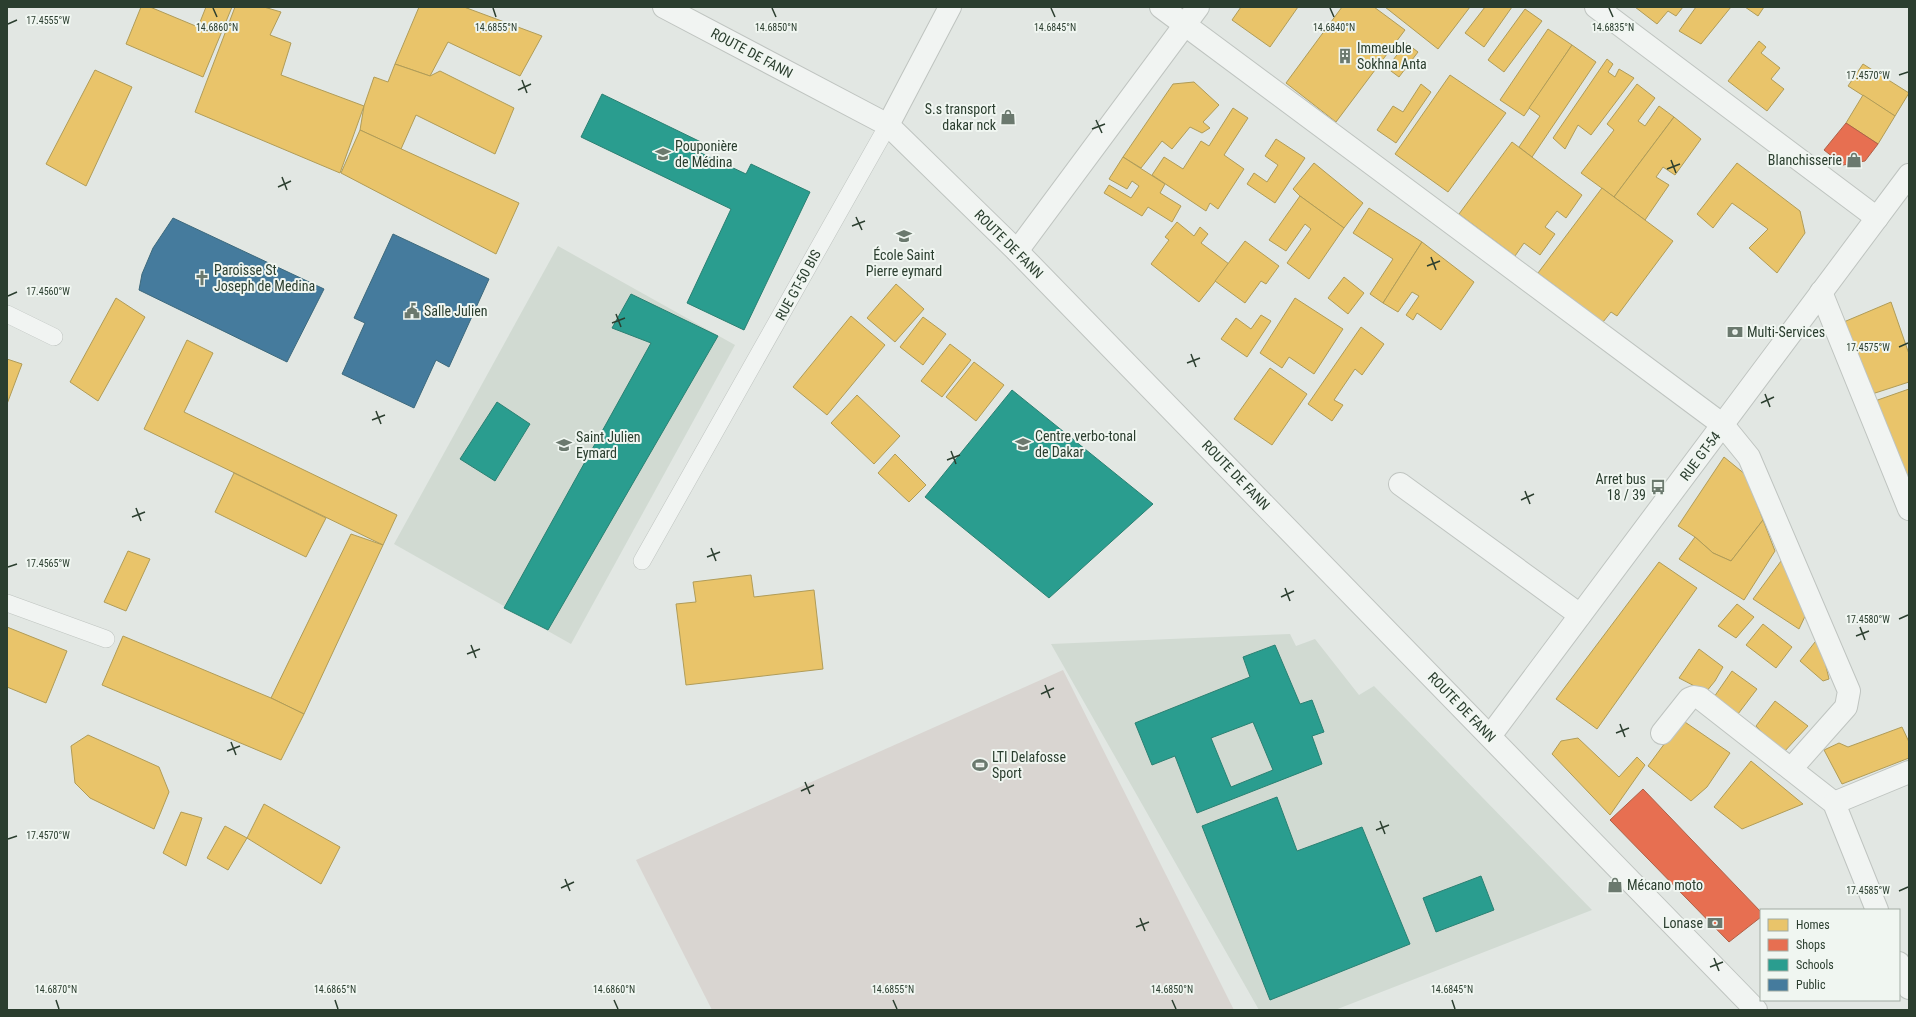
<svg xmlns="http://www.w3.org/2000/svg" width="1916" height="1017" font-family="'Roboto Condensed',sans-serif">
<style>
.built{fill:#d1dad2}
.pitch{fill:#d9d5d1}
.homes{fill:#e9c46a;stroke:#b09c58}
.shops{fill:#e76f51;stroke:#af6047}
.schools{fill:#2a9d8f;stroke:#2a8072;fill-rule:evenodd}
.public{fill:#457b9d;stroke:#3d697c}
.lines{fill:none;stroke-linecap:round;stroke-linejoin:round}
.lane-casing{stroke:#bfc4c0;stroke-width:18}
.street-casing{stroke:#bfc4c0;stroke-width:24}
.lane{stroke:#f1f4f2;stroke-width:17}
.street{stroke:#f1f4f2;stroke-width:22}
.ticks{fill:none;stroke:#2b3e2f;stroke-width:1.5}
.labels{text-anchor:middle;stroke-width:4;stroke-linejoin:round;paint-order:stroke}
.poi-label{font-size:14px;fill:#2b3e2f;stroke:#f0f6f1;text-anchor:start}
.street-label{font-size:14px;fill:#2b3e2f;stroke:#f0f6f1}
.ticks-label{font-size:10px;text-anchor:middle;fill:#2b3e2f;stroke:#f0f6f1;stroke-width:4;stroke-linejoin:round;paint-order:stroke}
</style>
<rect width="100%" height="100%" fill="#e2e7e3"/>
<g class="built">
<path d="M 558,246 L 735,345 L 571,644 L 394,544 Z"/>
<path d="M 1290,634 L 1296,646 L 1315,639 L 1359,695 L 1374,686 L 1592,910 L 1335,1010 L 1259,1010 L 1051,644 Z"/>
</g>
<path class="pitch" d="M 1063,670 L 1234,1010 L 712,1010 L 636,860 Z"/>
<g class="homes">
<path d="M 141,7 L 150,7 L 198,27 L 206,7 L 232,7 L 203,77 L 126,44 Z"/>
<path d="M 235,7 L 264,7 L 281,12 L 270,35 L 291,43 L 281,75 L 364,106 L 340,173 L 195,112 Z"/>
<path d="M 419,7 L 464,7 L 542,36 L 520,76 L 448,42 L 430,76 L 395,64 Z"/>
<path d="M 1241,7 L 1298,7 L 1270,47 L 1232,20 Z"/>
<path d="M 1342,7 L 1374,7 L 1405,30 L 1336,122 L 1286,83 Z"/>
<path d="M 1385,7 L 1470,7 L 1438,49 Z"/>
<path d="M 1485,7 L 1512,7 L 1484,47 L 1465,33 Z"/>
<path d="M 1635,7 L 1683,7 L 1676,16 L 1668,11 L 1657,24 Z"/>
<path d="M 1696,7 L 1731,7 L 1701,44 L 1679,31 Z"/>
<path d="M 1745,7 L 1764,7 L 1758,16 Z"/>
<path d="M 1525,9 L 1542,21 L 1504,72 L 1488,60 Z"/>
<path d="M 1548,29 L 1572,45 L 1524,116 L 1500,100 Z"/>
<path d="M 1759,41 L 1766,47 L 1761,53 L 1780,68 L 1771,79 L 1784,89 L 1767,111 L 1728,81 Z"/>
<path d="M 1406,43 L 1418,52 L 1399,77 L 1387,68 Z"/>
<path d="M 1572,45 L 1596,62 L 1532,157 L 1519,147 L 1540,116 L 1529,108 Z"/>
<path d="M 1607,59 L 1613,64 L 1608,72 L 1615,77 L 1619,69 L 1634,78 L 1591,135 L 1578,125 L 1565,149 L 1553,138 Z"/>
<path d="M 395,64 L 430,76 L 440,71 L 514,108 L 495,154 L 416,115 L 401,149 L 360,130 L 364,106 L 374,77 L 388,82 Z"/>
<path d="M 1863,64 L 1909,93 L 1895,116 L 1848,86 Z"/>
<path d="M 95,70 L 132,87 L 86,186 L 46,164 Z"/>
<path d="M 1450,75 L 1506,113 L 1448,192 L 1395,154 Z"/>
<path d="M 1194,82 L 1219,105 L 1203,122 L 1210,128 L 1202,133 L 1190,127 L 1172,149 L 1162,141 L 1141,168 L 1123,157 L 1173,84 Z"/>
<path d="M 1421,84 L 1431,92 L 1396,143 L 1377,130 L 1393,106 L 1403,112 Z"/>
<path d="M 1637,84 L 1655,98 L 1638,121 L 1645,126 L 1659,106 L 1674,117 L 1614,197 L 1581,173 L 1614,130 L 1607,124 Z"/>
<path d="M 1863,95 L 1895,116 L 1878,144 L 1846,123 Z"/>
<path d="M 1233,108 L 1248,118 L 1224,155 L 1244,169 L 1218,209 L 1210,203 L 1206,211 L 1152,175 L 1164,157 L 1183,169 L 1201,141 L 1209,146 Z"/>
<path d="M 1674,117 L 1701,139 L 1675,175 L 1663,167 L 1656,177 L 1669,185 L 1645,220 L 1614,197 Z"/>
<path d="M 360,130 L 519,203 L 496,254 L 341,173 Z"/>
<path d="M 1276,139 L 1305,158 L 1275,203 L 1247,184 L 1254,173 L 1267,182 L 1278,165 L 1265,156 Z"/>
<path d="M 1512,142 L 1582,195 L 1566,218 L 1557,211 L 1545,227 L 1555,234 L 1540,255 L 1524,243 L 1515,256 L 1459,214 Z"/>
<path d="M 1123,157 L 1165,184 L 1160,193 L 1181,206 L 1172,222 L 1148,207 L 1142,216 L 1104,193 L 1109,185 L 1131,198 L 1139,186 L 1132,181 L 1127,189 L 1109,179 Z"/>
<path d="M 1314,163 L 1363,203 L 1344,228 L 1300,196 L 1293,189 Z"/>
<path d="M 1737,163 L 1800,211 L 1805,233 L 1777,273 L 1749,248 L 1768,229 L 1732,203 L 1713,228 L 1697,214 Z"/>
<path d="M 1602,188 L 1673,241 L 1617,316 L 1611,312 L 1603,322 L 1538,273 Z"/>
<path d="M 1300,196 L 1344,228 L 1309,279 L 1287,263 L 1311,229 L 1305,224 L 1286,251 L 1269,240 Z"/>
<path d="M 1369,208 L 1422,242 L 1383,303 L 1370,294 L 1393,259 L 1353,233 Z"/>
<path d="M 1177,222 L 1194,236 L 1200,227 L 1208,234 L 1201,243 L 1229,264 L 1199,302 L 1151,264 L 1169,240 L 1165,237 Z"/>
<path d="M 1245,241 L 1279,266 L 1266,284 L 1261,281 L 1245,303 L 1215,281 Z"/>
<path d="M 1422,242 L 1474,282 L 1441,330 L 1417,313 L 1413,320 L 1406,315 L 1419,296 L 1412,292 L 1398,312 L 1383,303 Z"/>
<path d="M 1344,277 L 1364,293 L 1348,314 L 1328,298 Z"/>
<path d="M 896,284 L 924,309 L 895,342 L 867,318 Z"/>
<path d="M 116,298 L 145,317 L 98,401 L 70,382 Z"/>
<path d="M 1295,298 L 1343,329 L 1314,374 L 1289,357 L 1282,368 L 1260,353 Z"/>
<path d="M 1891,302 L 1909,354 L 1909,382 L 1869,395 L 1839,324 Z"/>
<path d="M 1261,315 L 1271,321 L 1247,357 L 1221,339 L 1236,318 L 1251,329 Z"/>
<path d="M 851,316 L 885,345 L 827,415 L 793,387 Z"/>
<path d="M 923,317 L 946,334 L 923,365 L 900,347 Z"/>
<path d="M 1361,327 L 1384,344 L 1362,375 L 1355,369 L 1334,400 L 1343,405 L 1332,421 L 1308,404 Z"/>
<path d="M 187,340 L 213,353 L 184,412 L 397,515 L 383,545 L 144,429 Z"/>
<path d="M 950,344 L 971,360 L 942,397 L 921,381 Z"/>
<path d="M 7,359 L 22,364 L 7,404 Z"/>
<path d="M 974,362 L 1004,385 L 976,421 L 946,397 Z"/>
<path d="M 1270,368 L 1307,394 L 1272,445 L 1234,419 Z"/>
<path d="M 1909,389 L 1909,491 L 1872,402 Z"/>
<path d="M 857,395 L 900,436 L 874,464 L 831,423 Z"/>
<path d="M 895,454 L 926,485 L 909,502 L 878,473 Z"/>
<path d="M 1724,457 L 1746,475 L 1763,520 L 1731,561 L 1713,553 L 1695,537 L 1678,526 Z"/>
<path d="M 234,473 L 326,518 L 306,557 L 215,512 Z"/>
<path d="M 1763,520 L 1775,551 L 1744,600 L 1679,559 L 1695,537 L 1713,553 L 1731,561 Z"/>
<path d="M 351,534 L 383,545 L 304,714 L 271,698 Z"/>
<path d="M 128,551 L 150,559 L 126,611 L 104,602 Z"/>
<path d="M 1784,557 L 1807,612 L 1799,629 L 1753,599 Z"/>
<path d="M 1659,562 L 1697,588 L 1597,729 L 1556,699 Z"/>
<path d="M 751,575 L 754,597 L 814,590 L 823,669 L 686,685 L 676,604 L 696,602 L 693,582 Z"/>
<path d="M 1737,604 L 1754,617 L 1736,638 L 1718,626 Z"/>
<path d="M 1763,624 L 1792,647 L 1776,668 L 1746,645 Z"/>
<path d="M 7,627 L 67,651 L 46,703 L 7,687 Z"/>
<path d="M 123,636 L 271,698 L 304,714 L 281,760 L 102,685 Z"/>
<path d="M 1819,637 L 1829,679 L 1823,681 L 1800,661 Z"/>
<path d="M 1699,649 L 1723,667 L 1715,681 L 1706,692 L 1679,678 Z"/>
<path d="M 1732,671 L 1757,689 L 1738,714 L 1714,697 Z"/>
<path d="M 1775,701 L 1808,726 L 1783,753 L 1756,726 Z"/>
<path d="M 1682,720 L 1730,753 L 1707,787 L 1691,801 L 1648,766 Z"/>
<path d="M 1902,727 L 1909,742 L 1909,758 L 1842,784 L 1824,750 L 1839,743 L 1848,747 Z"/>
<path d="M 88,735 L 159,767 L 169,792 L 154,829 L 90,798 L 75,783 L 71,746 Z"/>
<path d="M 1578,738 L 1619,777 L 1637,757 L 1645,765 L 1610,815 L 1552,754 L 1561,741 Z"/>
<path d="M 1751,761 L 1803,804 L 1742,829 L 1714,807 Z"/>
<path d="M 264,804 L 340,847 L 321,884 L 247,838 Z"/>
<path d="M 181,812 L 202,818 L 186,866 L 163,853 Z"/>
<path d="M 225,826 L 247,838 L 228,870 L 207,858 Z"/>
</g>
<g class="shops">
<path d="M 1846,123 L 1878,144 L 1865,161 L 1843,165 L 1824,150 Z"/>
<path d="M 1643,789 L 1761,912 L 1761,917 L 1729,942 L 1610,820 Z"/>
</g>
<g class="schools">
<path d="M 602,94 L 705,144 L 701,153 L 746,174 L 751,164 L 810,192 L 744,330 L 687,303 L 731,209 L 581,137 Z"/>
<path d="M 631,294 L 718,336 L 548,630 L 504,608 L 651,343 L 612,328 Z"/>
<path d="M 1012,390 L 1153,504 L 1049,598 L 925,497 Z"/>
<path d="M 497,402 L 530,424 L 495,481 L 460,459 Z"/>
<path d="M 1275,645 L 1300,704 L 1312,700 L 1324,732 L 1312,736 L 1322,764 L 1197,813 L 1175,756 L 1152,765 L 1135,723 L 1250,677 L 1243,657 ZM 1253,722 L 1273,770 L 1231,787 L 1211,738 Z"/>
<path d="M 1277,797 L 1297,851 L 1362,827 L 1410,944 L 1270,1000 L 1202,826 Z"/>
<path d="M 1481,876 L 1494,910 L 1436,932 L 1423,898 Z"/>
</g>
<g class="public">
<path d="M 173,218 L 324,289 L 287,362 L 139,290 L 142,274 L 153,248 Z"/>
<path d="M 393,234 L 489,279 L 449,367 L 436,360 L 414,408 L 342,374 L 365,323 L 354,318 Z"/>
</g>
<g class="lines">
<defs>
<g id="lane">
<path d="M 7,314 L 54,337"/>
<path d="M 642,561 L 888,125"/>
<path d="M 7,603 L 106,639"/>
</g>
<g id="street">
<path d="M 664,7 L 888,125 L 1017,251 L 1756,1010"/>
<path d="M 1161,7 L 1723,425 L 1749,457 L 1849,691 L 1846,707 L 1791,769"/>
<path d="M 1596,7 L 1877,218"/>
<path d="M 888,125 L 950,7"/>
<path d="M 1017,251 L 1198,7"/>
<path d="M 1821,292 L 1909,509"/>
<path d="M 1400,484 L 1580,615"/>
<path d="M 1662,733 L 1689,699 L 1694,697 L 1700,698 L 1834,803 L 1877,910"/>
<path d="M 1490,736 L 1909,175"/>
<path d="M 1834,803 L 1909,772"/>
<path d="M 1899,963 L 1909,988"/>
</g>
</defs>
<use href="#lane" class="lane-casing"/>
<use href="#street" class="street-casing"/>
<use href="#lane" class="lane"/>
<use href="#street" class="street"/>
</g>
<path class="ticks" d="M 213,8 L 217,17M 493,8 L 496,17M 772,8 L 776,17M 1051,8 L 1055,17M 1330,8 L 1334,17M 1609,8 L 1613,17M 8,24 L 17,20M 1899,75 L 1908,72M 522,80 L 527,93M 518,90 L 531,84M 1096,120 L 1102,133M 1092,129 L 1105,124M 1671,160 L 1676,173M 1667,169 L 1680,164M 282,177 L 287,190M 278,187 L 291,181M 856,217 L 862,230M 852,226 L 865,221M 1431,257 L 1436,270M 1427,266 L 1440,261M 8,296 L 17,292M 616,314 L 621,327M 612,323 L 625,318M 1899,347 L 1908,343M 1191,354 L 1196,367M 1187,363 L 1200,358M 1765,394 L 1770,407M 1761,403 L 1774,397M 376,411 L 381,424M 372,420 L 385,415M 951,451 L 956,464M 947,460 L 960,455M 1525,491 L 1530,504M 1521,500 L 1534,494M 136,508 L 141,521M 132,517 L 145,512M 711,548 L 716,561M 707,557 L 720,552M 8,567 L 17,564M 1285,588 L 1290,601M 1281,597 L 1294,591M 1899,619 L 1908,615M 1860,627 L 1865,640M 1856,636 L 1869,631M 471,645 L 476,658M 467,654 L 480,649M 1045,685 L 1050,698M 1041,694 L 1054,688M 1620,724 L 1625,737M 1616,733 L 1629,728M 231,742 L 236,755M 227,751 L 240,746M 805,782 L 810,794M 801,791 L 814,785M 1380,821 L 1385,834M 1376,830 L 1389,825M 8,839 L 17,836M 565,879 L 570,891M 561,888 L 574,882M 1899,891 L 1908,887M 1140,918 L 1145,931M 1136,927 L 1149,922M 1714,958 L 1719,971M 1710,967 L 1723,962M 56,1000 L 59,1009M 335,1000 L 338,1009M 614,1000 L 618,1009M 893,1000 L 897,1009M 1172,1000 L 1176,1009M 1452,1000 L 1455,1009"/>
<defs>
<symbol id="building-bare" viewBox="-9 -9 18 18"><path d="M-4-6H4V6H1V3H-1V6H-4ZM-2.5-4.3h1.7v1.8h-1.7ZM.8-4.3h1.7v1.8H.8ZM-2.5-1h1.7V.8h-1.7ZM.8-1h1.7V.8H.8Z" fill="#6b796e" stroke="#f0f6f1" stroke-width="2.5" paint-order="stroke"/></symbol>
<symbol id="shop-bare" viewBox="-9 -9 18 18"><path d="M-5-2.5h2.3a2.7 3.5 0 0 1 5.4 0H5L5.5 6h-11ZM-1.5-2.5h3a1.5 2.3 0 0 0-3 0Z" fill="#6b796e" stroke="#f0f6f1" stroke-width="2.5" paint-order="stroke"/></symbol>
<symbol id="school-bare" viewBox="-9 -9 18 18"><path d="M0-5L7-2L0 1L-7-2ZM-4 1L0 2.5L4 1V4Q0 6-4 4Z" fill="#6b796e" stroke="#f0f6f1" stroke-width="2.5" paint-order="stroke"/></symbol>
<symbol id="church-bare" viewBox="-9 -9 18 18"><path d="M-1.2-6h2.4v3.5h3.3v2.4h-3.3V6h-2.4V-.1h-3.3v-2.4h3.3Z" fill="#6b796e" stroke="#f0f6f1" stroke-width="2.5" paint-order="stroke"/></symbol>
<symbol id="civic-bare" viewBox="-9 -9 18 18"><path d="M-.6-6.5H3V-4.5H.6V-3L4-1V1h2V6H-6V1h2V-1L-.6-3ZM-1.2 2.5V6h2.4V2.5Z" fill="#6b796e" stroke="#f0f6f1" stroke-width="2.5" paint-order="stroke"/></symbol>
<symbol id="bank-bare" viewBox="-9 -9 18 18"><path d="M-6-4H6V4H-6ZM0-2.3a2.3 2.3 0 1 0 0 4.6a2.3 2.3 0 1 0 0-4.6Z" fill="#6b796e" stroke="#f0f6f1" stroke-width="2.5" paint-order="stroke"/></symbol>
<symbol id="bus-bare" viewBox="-9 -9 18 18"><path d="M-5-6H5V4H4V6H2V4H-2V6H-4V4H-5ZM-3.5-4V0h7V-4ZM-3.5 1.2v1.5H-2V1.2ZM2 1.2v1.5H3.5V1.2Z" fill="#6b796e" stroke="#f0f6f1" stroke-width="2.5" paint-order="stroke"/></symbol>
<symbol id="stadium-bare" viewBox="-9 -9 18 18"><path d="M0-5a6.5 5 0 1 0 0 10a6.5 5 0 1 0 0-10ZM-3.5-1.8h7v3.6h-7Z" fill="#6b796e" stroke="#f0f6f1" stroke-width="2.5" paint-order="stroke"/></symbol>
</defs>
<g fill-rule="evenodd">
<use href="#building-bare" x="1334" y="45" width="22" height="22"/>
<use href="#shop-bare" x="997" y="106" width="22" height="22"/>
<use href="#school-bare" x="652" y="143" width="22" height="22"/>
<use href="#shop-bare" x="1843" y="149" width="22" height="22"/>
<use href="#school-bare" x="893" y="225" width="22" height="22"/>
<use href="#church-bare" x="191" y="267" width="22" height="22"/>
<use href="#civic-bare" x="401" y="300" width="22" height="22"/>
<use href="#bank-bare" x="1724" y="321" width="22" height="22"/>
<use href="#school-bare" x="1012" y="433" width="22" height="22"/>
<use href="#school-bare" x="553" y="434" width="22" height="22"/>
<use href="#bus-bare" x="1647" y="476" width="22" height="22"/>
<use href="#stadium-bare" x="969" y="754" width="22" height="22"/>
<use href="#shop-bare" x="1604" y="874" width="22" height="22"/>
<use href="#bank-bare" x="1704" y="912" width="22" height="22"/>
</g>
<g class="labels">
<g class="poi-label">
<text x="1357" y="53">Immeuble<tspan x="1357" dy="16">Sokhna Anta</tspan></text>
<text x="996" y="114" text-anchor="end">S.s transport<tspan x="996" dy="16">dakar nck</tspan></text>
<text x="675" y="151">Pouponière<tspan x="675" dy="16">de Médina</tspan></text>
<text x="1842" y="165" text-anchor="end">Blanchisserie</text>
<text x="904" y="260" text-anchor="middle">École Saint<tspan x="904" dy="16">Pierre eymard</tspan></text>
<text x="214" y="275">Paroisse St<tspan x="214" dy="16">Joseph de Medina</tspan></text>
<text x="424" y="316">Salle Julien</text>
<text x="1747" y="337">Multi-Services</text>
<text x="1035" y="441">Centre verbo-tonal<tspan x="1035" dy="16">de Dakar</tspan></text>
<text x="576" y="442">Saint Julien<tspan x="576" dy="16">Eymard</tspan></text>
<text x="1646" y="484" text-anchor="end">Arret bus<tspan x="1646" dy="16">18 / 39</tspan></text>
<text x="992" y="762">LTI Delafosse<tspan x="992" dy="16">Sport</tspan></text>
<text x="1627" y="890">Mécano moto</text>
<text x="1703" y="928" text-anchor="end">Lonase</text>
</g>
<g class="street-label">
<text transform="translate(752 53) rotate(28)" y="5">ROUTE DE FANN</text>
<text transform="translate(1009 244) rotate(45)" y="5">ROUTE DE FANN</text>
<text transform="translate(798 285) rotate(-61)" y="5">RUE GT-50 BIS</text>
<text transform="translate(1700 456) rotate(-53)" y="5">RUE GT-54</text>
<text transform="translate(1236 475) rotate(46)" y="5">ROUTE DE FANN</text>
<text transform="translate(1462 707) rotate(46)" y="5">ROUTE DE FANN</text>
</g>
</g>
<g class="ticks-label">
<text x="48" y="24">17.4555°W</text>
<text x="776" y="31">14.6850°N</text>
<text x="1613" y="31">14.6835°N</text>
<text x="217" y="31">14.6860°N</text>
<text x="496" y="31">14.6855°N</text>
<text x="1055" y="31">14.6845°N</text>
<text x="1334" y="31">14.6840°N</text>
<text x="1868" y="79">17.4570°W</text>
<text x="48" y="295">17.4560°W</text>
<text x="1868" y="351">17.4575°W</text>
<text x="48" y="567">17.4565°W</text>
<text x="1868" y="623">17.4580°W</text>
<text x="48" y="839">17.4570°W</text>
<text x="1868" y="894">17.4585°W</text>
<text x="56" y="993">14.6870°N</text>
<text x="335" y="993">14.6865°N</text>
<text x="614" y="993">14.6860°N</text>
<text x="893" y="993">14.6855°N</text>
<text x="1172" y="993">14.6850°N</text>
<text x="1452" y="993">14.6845°N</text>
</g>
<rect width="1916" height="1017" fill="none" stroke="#2b3e2f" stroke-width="16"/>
<rect x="1760" y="909" width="140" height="92" fill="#f0f6f1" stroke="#a1aca3"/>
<rect x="1768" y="919" width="20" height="12" fill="#e9c46a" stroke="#a1aca3"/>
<text x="1796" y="929" font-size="12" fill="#2b3e2f">Homes</text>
<rect x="1768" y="939" width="20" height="12" fill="#e76f51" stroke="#a1aca3"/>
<text x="1796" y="949" font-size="12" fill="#2b3e2f">Shops</text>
<rect x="1768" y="959" width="20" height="12" fill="#2a9d8f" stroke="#a1aca3"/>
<text x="1796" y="969" font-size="12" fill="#2b3e2f">Schools</text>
<rect x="1768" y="979" width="20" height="12" fill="#457b9d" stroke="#a1aca3"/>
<text x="1796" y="989" font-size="12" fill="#2b3e2f">Public</text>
</svg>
